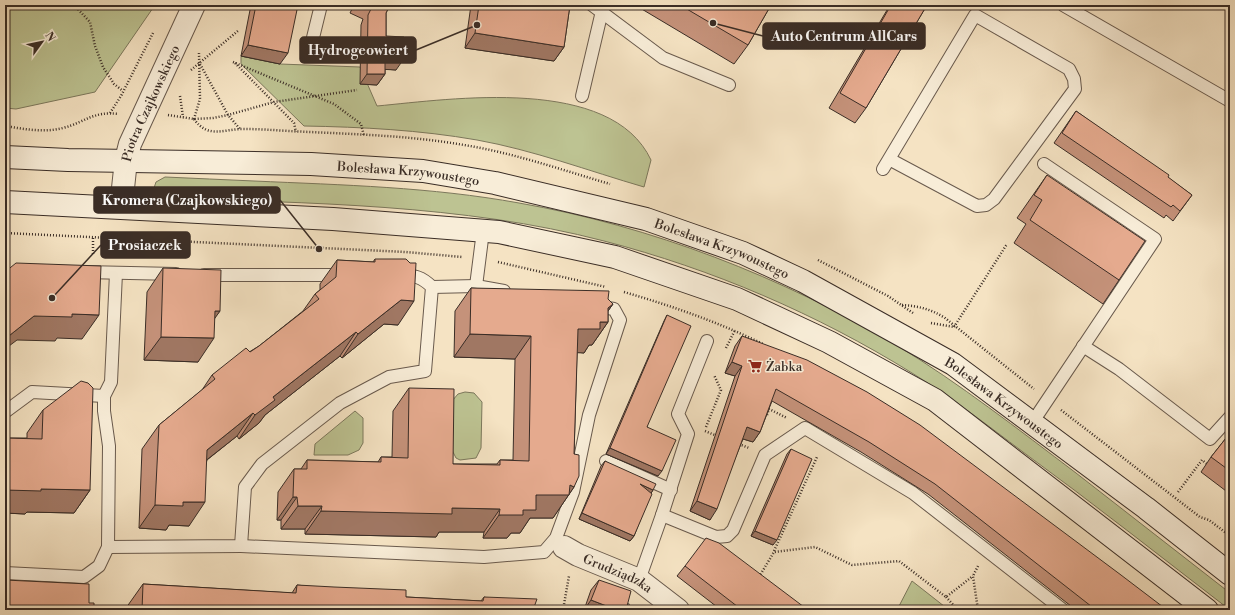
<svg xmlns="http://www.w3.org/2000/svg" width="1235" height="615" font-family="'Libre Bodoni',serif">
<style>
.green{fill:#bdc392;stroke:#7c785c}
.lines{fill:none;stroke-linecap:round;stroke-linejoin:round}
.service-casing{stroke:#695a4d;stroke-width:14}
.minor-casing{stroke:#695a4d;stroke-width:24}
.tertiary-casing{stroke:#695a4d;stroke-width:24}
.secondary-casing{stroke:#3a2d26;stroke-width:24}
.path{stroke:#3a2d26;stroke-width:2.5;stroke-dasharray:1 2;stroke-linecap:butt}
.service{stroke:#f8edd8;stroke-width:12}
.minor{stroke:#f8edd8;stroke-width:22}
.tertiary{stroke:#f8edd8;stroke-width:22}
.secondary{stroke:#f8edd8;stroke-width:22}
.wall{fill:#c5927a;stroke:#3a2d26}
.shaded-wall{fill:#a07763;stroke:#3a2d26}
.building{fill:#e5aa8e;stroke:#3a2d26}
.labels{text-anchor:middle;stroke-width:3;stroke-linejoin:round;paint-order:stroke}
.street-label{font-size:13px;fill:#3a2d26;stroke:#f8edd8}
.poi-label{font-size:13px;fill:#3a2d26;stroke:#f8edd8;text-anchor:start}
.leader{fill:none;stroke:#3a2d26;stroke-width:1.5}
.callout-dot{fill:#3a2d26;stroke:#f8edd8;stroke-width:1.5}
.callout{fill:#3a2d26;stroke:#3a2d26;stroke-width:1.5}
.callout-label{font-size:14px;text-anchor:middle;font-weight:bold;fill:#fff}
</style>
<rect width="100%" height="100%" fill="#f5e3c3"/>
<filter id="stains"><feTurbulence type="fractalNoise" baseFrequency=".005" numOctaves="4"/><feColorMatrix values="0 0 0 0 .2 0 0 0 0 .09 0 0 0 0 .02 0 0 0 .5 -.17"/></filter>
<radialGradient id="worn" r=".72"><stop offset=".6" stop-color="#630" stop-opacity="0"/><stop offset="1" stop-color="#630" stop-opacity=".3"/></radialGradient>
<g class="green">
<path d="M 5,5 L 155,5 L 95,92 L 16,109 L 5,108 Z"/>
<path d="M 241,56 L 280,64 L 360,67 L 377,106 C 452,99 611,75 651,160 L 644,187 C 589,171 533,150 477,140 C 420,130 362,127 304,126 L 241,64 Z"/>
<path d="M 165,177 C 195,178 224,180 254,181 C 343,185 431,187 519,203 C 651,226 783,277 898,346 C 960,384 1018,429 1076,473 C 1127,513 1179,553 1230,593 L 1230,610 C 1161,557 1093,503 1023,452 C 987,425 951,397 912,373 C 817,314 712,269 604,241 C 463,204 308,203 163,198 L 156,194 L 154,188 L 156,182 Z"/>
<path d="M 465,392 L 474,393 L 482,402 L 481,448 L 476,458 L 460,460 L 456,458 L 452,450 L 452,401 L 458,394 Z"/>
<path d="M 355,411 L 363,418 L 363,443 L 359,450 L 348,455 L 314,455 L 315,444 Z"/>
<path d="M 912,581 L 949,610 L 897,610 Z"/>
</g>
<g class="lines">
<defs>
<g id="service">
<path d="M 592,5 L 663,58 L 729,85"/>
<path d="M 1063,5 L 1230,101"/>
<path d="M 309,54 L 321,5"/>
<path d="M 582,96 L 602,11"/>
<path d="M 883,169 L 889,159 L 975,15 L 1069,69 L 1074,79 L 1075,89 L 994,199 L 986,205 L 977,206 L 889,159"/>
<path d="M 84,272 L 176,274"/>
<path d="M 116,273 L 111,382 L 104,396 L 104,411 L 109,446 L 108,547 L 241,546 L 245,487 L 262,464 L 340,403 L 389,377 L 425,371 L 432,287 C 422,277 414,275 400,275"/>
<path d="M 204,275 L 342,275"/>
<path d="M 476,286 L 483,231"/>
<path d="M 432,287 L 476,286 L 504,291"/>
<path d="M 1083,346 L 1119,369 L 1210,439 L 1230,417"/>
<path d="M 5,412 L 32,392 L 104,396"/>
<path d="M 1032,423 L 1155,239 L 1044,164"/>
<path d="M 606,461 L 671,490"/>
<path d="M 662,515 L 716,537 L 727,536 L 733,530 L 765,455 L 805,428 L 913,493 L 1063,610"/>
<path d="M 241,546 L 484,557 L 544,552 L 556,538 L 573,492 L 589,415 L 620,320 L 614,309 L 595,306"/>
<path d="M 5,573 L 84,577 L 99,566 L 108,547"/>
<path d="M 639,580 L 662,515 L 688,434 L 678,414 L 707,341"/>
</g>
<g id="minor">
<path id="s1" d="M 564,547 L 578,555 L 639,580 L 678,610"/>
</g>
<g id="tertiary">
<path id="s2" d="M 121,207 L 126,160 L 130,144 L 194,5"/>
</g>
<g id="secondary">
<path id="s3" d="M 5,157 L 68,160 L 311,164 L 423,171 L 495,183 L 646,219 L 743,253 L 803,281 L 953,364 L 1146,508 L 1230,574"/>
<path d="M 5,202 L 333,219 L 499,232 L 615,257 L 737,299 L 829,342 L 935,400 L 1207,610"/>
</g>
</defs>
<use href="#service" class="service-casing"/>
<use href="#minor" class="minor-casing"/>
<use href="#tertiary" class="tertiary-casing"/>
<use href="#secondary" class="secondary-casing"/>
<g class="path">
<path d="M 74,5 L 90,22 L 95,46 L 103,67 L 114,84 L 123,91"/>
<path d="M 233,62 L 334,104 L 361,124 L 364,136"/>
<path d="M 235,63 L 294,123 L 296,132"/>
<path d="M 200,64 L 228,115 L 240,129"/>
<path d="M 191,70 L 239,30"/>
<path d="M 180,96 L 183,117"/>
<path d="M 110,113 L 121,96 L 153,33"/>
<path d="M 168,115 L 194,119 L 213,118 L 228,115 L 274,102 L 357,90"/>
<path d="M 194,119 C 208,139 224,129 243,129 C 258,129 273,130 289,131 C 347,134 407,135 464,145 C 514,153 562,170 610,184"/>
<path d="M 194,119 L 200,99 L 199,53"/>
<path d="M 5,126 C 24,129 44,133 63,128 C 86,122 92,111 119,114"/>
<path d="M 5,233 L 406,252 L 462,257"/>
<path d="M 93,254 L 93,237"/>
<path d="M 818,260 L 888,296 L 913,313"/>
<path d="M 498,262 L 606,287"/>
<path d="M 624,292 C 672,306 718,322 763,344"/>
<path d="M 902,305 C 918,306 931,309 945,318 L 1034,389"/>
<path d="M 931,323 L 954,327"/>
<path d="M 954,327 L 1007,244"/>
<path d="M 726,348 L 735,330"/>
<path d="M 1061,410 L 1200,517 L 1209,520 L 1230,536"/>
<path d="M 767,415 L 769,409 L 787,418"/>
<path d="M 706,427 L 721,390 L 714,375"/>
<path d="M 705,431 L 717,436"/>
<path d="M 739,444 L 749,448"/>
<path d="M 1178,492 L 1202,460 L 1207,464"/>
<path d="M 774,551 L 817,457"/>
<path d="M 978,566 L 973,576 L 978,610"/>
<path d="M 759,577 L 774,552 L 815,547 L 852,565 L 899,561 L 946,597 L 973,576"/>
<path d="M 946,597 L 958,610"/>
<path d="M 563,610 L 569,576"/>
<path d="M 626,610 L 629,603"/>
</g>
<use href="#service" class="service"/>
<use href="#minor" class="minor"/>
<use href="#tertiary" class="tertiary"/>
<use href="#secondary" class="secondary"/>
</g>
<g class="wall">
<path d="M 251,5 L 298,5 L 280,64 L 241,56 Z"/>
<path d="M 354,5 L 390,5 L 386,13 L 386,36 L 396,70 L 385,69 L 385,74 L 377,85 L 360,84 L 361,25 L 363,19 L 350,13 Z"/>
<path d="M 471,5 L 570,5 L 564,47 L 554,61 L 465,48 Z"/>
<path d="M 635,5 L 771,5 L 748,45 L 734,64 Z"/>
<path d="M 890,5 L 927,5 L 866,108 L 855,123 L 829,108 Z"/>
<path d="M 1076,111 L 1192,195 L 1173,221 L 1166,215 L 1164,218 L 1054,143 Z"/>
<path d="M 1047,175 L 1119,280 L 1103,304 L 1014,243 L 1026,224 L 1017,218 Z"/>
<path d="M 375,259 L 398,325 L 384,324 L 342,358 L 340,356 L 265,415 L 259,423 L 239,439 L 237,436 L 207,460 L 189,526 L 169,525 L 166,530 L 139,528 L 142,449 L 159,425 L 202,390 L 212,375 L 259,346 L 303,311 L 315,294 L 320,290 L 320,284 L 337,260 L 373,262 Z"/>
<path d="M 163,268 L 220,311 L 215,317 L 198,362 L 144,360 L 147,292 Z"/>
<path d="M 471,288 L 608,299 L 613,304 L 608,311 L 608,322 L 592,345 L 589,345 L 584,353 L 577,352 L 574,454 L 574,487 L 553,518 L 530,518 L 520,533 L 511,533 L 507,538 L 483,538 L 484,532 L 439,532 L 436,537 L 305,534 L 305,529 L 281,529 L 281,520 L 277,520 L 278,492 L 294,469 L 301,469 L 307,460 L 378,462 L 381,457 L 392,457 L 393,411 L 409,388 L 453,464 L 497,464 L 500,460 L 513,460 L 515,359 L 454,357 L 455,311 Z"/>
<path d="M 667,315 L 647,427 L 658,476 L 606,454 L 664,321 Z"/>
<path d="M 742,336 L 1167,610 L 1076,610 L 928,494 L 861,452 L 772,401 L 760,432 L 753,442 L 743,439 L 710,520 L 690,511 L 735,376 L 725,373 L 735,346 Z"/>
<path d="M 43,410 L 90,490 L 74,513 L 27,512 L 25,514 L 5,513 L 5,438 L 27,438 L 27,433 Z"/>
<path d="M 1230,433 L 1230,494 L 1201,472 L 1211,457 Z"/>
<path d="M 791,449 L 773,545 L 751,536 L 787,454 Z"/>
<path d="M 605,461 L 653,490 L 651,493 L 634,536 L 630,541 L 579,519 L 601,466 Z"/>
<path d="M 685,566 L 808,610 L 721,610 L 677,576 Z"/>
<path d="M 599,580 L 626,610 L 584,610 L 591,590 Z"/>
<path d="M 143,584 L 292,593 L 297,585 L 406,597 L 481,601 L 484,597 L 533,610 L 126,610 L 126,608 Z"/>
</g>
<g class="shaded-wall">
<path d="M 475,33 L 564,47 L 554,61 L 465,48 Z"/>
<path d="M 248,45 L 288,53 L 280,64 L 241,56 Z"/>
<path d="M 385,59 L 403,60 L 396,70 L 378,69 Z"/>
<path d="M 367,74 L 385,74 L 377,85 L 360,84 Z"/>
<path d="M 401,300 L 414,301 L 398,325 L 384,324 L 342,358 L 358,334 Z"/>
<path d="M 613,304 L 600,322 L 608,322 L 592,345 L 589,345 L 584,353 L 562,352 L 578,329 L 608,308 Z"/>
<path d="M 215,311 L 220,311 L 203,335 Z"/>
<path d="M 72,314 L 99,315 L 82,339 L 57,338 L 55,341 L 17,340 L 5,349 L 5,339 L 34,316 Z"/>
<path d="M 356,332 L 340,356 L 265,415 L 259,423 L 239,439 L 255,415 L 273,397 Z"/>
<path d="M 470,334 L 531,336 L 515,359 L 454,357 Z"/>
<path d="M 161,337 L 214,338 L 198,362 L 144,360 Z"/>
<path d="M 732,362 L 742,366 L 735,376 L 725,373 Z"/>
<path d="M 253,413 L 237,436 L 190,473 L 207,450 Z"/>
<path d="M 747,427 L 760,432 L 753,442 L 740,438 Z"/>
<path d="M 610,448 L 662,471 L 658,476 L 606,454 Z"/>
<path d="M 640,484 L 653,490 L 650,495 Z"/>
<path d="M 570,485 L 574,487 L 553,518 L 530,518 L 520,533 L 511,533 L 507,538 L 483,538 L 499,515 L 523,510 L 536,495 Z"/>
<path d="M 41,489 L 90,490 L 74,513 L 27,512 L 25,514 L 5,513 L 5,490 Z"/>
<path d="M 293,497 L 297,497 L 281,520 L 277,520 Z"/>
<path d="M 697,501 L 717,509 L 710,520 L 690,511 Z"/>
<path d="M 183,502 L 205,502 L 189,526 L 169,525 L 166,530 L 139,528 L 155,505 Z"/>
<path d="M 298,506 L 322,506 L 305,529 L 281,529 Z"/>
<path d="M 452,508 L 500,509 L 484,532 L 439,532 L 436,537 L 305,534 L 321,511 Z"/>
<path d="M 582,513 L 634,536 L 630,541 L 579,519 Z"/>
<path d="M 755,531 L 777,540 L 773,545 L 751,536 Z"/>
<path d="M 591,600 L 617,610 L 584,610 Z"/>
</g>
<g class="building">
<path d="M 256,5 L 298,5 L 288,53 L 248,45 Z"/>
<path d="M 361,5 L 390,5 L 386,13 L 386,36 L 404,37 L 403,60 L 385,59 L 385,74 L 367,74 L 368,15 L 371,9 Z"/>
<path d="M 479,5 L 570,5 L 564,47 L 475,33 Z"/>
<path d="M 680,5 L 771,5 L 748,45 Z"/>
<path d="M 891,5 L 927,5 L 866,108 L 840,93 Z"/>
<path d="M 1076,111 L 1169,175 L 1168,177 L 1192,195 L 1180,211 L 1173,205 L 1171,207 L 1062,133 Z"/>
<path d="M 1047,175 L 1145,241 L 1119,280 L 1030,220 L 1042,200 L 1034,195 Z"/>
<path d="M 375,259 L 406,259 L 410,263 L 416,263 L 414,301 L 401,300 L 358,334 L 356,332 L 273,397 L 275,400 L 255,415 L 253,413 L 207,450 L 205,502 L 183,502 L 183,506 L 155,505 L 159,425 L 215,379 L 212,375 L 246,348 L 250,352 L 259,346 L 319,299 L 315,294 L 336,277 L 337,260 L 375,262 Z"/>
<path d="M 16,263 L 101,266 L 99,315 L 72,314 L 72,317 L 34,316 L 5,339 L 5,272 Z"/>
<path d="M 163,268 L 221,270 L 220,311 L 215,311 L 214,338 L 161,337 Z"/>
<path d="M 471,288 L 609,291 L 608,299 L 613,304 L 608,308 L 608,322 L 600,322 L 600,329 L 578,329 L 574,454 L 579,455 L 579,476 L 574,487 L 570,485 L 569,495 L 536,495 L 536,510 L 523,510 L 523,515 L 499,515 L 500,509 L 452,508 L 452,514 L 321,511 L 322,506 L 298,506 L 297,497 L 293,497 L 294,469 L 307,469 L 307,460 L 381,462 L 381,457 L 408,458 L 409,388 L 454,389 L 453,464 L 500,465 L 500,460 L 529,461 L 531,336 L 470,334 Z"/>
<path d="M 667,315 L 691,326 L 647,427 L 676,440 L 662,471 L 610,448 Z"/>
<path d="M 742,336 L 807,360 L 867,392 L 920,425 L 1121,575 L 1167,610 L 1096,610 L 935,484 L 869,442 L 776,389 L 760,432 L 747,427 L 717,509 L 697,501 L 742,366 L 732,362 Z"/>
<path d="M 81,381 L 88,383 L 93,388 L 90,490 L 41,489 L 41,491 L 5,490 L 5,438 L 42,439 L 43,410 L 77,384 Z"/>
<path d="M 1230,433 L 1230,471 L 1211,457 Z"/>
<path d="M 791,449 L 812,459 L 777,540 L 755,531 Z"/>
<path d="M 605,461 L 656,484 L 653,490 L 640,484 L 652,494 L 634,536 L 582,513 Z"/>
<path d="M 706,538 L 719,543 L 808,610 L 742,610 L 685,566 Z"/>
<path d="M 5,580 L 89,584 L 89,603 L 94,603 L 94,610 L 5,610 Z"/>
<path d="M 599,580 L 631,591 L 626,610 L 617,610 L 591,600 Z"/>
<path d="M 143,584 L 296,593 L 297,585 L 334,587 L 406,590 L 406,597 L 483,601 L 484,597 L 537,599 L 533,610 L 142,610 Z"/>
</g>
<defs>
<symbol id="supermarket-bare" viewBox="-9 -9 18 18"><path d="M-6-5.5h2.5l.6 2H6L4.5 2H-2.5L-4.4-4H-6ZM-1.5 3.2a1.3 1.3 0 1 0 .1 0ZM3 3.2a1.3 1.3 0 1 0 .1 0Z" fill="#8f2418" stroke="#f8edd8" stroke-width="2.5" paint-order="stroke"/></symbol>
</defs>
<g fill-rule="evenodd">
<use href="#supermarket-bare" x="745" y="356" width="20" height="20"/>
</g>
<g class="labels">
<g class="street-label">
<text dy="5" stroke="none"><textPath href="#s2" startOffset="109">Piotra Czajkowskiego</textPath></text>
<text dy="5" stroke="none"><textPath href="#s3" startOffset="404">Bolesława Krzywoustego</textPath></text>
<text dy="5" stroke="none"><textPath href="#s3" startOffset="728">Bolesława Krzywoustego</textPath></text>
<text dy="5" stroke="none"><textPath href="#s3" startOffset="1051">Bolesława Krzywoustego</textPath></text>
<text dy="5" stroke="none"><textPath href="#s1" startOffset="60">Grudziądzka</textPath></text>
</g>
<g class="poi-label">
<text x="766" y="371">Żabka</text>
</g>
</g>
<path class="leader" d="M713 23L763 36M477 25L416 50M319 249L280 200M52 298L101 245"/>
<g class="callout-dot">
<circle cx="713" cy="23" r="4"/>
<circle cx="477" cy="25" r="4"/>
<circle cx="319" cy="249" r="4"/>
<circle cx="52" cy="298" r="4"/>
</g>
<g class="callout">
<rect x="763" y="23" width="162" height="26" rx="4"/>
<rect x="300" y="37" width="116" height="26" rx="4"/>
<rect x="94" y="187" width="186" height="26" rx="4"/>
<rect x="101" y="232" width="89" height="26" rx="4"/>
</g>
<g class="callout-label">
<text x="844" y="41">Auto Centrum AllCars</text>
<text x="358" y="55">Hydrogeowiert</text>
<text x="187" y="205">Kromera (Czajkowskiego)</text>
<text x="145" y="250">Prosiaczek</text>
</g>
<rect width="1235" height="615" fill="none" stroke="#f5e3c3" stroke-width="20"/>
<rect x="6" y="6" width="1223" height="603" fill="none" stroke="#3a2d26" stroke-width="2"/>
<rect x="10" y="10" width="1215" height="595" fill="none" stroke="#3a2d26"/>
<g transform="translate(42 42) rotate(57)" stroke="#f8edd8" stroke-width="3" paint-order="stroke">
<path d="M0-3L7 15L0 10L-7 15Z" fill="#3a2d26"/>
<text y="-6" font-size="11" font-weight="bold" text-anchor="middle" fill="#3a2d26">N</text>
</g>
<rect width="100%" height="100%" filter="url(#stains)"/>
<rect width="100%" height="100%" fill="url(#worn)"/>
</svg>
